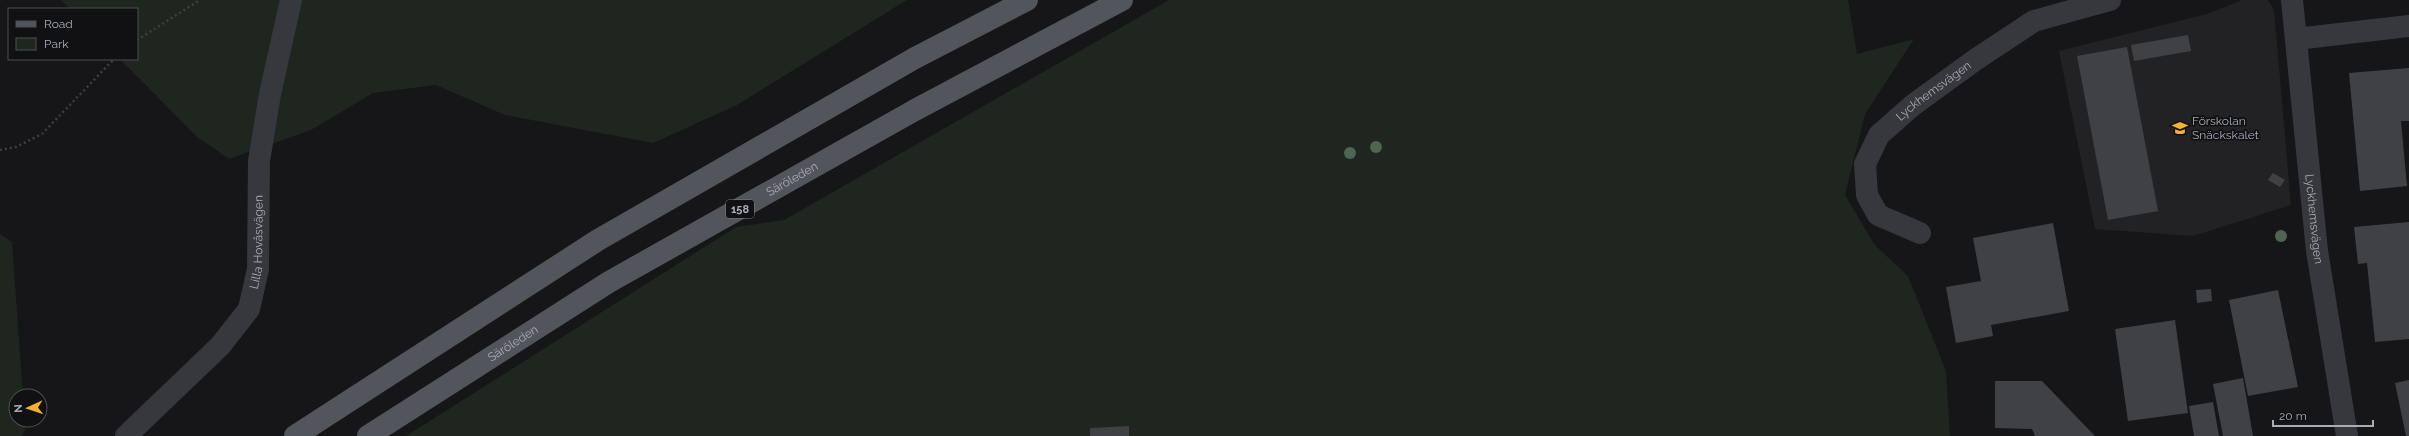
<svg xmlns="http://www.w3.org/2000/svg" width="2409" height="436" font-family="Raleway,sans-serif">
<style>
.built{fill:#222225}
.green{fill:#1e261f}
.building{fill:#404145}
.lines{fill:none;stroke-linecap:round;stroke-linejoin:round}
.path{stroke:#3d3f44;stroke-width:2.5;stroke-dasharray:2 3;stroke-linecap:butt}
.minor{stroke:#37383d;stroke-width:22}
.primary{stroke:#53555c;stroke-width:22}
.tree{fill:#506452}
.labels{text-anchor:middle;stroke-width:3.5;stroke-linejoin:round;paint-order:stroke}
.shield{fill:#111113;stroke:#7b7e86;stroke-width:1}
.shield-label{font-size:11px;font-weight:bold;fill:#a8adb8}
.street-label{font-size:12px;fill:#a8adb8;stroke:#111113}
.poi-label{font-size:12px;fill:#a8adb8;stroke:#111113;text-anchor:start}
</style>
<rect width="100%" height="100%" fill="#161618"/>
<path class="built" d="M 2242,0 L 2268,0 L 2274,10 L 2291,205 L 2193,236 L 2095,229 L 2059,51 L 2207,14 Z"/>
<g class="green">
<path d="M 61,0 L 907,0 L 737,105 L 653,143 L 505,115 L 436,85 L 373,93 L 311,130 L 229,159 L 196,136 L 120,59 L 137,59 L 137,9 L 70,9 Z"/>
<path d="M 1169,0 L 1848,0 L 1857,54 L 1914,39 L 1865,114 L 1845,195 L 1874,244 L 1908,276 L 1946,371 L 1950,436 L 406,436 L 736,227 L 784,220 Z"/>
<path d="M 0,234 L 12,242 L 23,396 L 16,396 L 16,420 L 24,420 L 25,430 L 22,436 L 0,436 Z"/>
</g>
<g class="building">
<path d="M 2188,35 L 2191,51 L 2134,61 L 2131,45 Z"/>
<path d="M 2127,47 L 2158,211 L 2108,220 L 2077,56 Z"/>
<path d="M 2409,68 L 2409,121 L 2401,121 L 2407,186 L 2360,191 L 2349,73 Z"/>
<path d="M 2273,173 L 2285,180 L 2280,187 L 2268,180 Z"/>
<path d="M 2409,222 L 2409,339 L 2375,342 L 2367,263 L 2358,264 L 2354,227 Z"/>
<path d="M 2053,223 L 2069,311 L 1991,325 L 1993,336 L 1956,343 L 1946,287 L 1981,281 L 1973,238 Z"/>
<path d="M 2211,289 L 2212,301 L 2197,303 L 2196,290 Z"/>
<path d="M 2278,290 L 2298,387 L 2248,396 L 2229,300 Z"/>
<path d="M 2175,320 L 2188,413 L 2128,421 L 2115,329 Z"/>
<path d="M 2243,378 L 2253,436 L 2223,436 L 2213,384 Z"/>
<path d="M 2409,380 L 2409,436 L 2406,436 L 2395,383 Z"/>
<path d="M 1995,381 L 2042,381 L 2095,436 L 2035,436 L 2032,429 L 1995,428 Z"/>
<path d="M 2213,402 L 2219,436 L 2194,436 L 2189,406 Z"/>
<path d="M 1129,426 L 1129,436 L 1090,436 L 1090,428 Z"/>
</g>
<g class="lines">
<g class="path">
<path d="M 137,40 L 200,0"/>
<path d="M 0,150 L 16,147 L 42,134 L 114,59"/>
</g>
<g class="minor">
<path id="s1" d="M 2292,0 L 2317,251 L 2347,436"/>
<path d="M 2296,39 L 2409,26"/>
<path id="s2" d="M 1920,233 L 1878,215 L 1867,195 L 1865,164 L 1879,135 L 1913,105 L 1975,60 L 2034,21 L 2110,0"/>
<path id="s3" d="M 126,436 L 220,346 L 249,309 L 258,269 L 259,161 L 270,94 L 291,0"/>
</g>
<g class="primary">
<path d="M 295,436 L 598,240 L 915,58 L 1027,0"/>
<path id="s4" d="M 368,436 L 609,282 L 915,110 L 1122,0"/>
</g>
</g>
<g class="tree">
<circle cx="1376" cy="147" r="6"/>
<circle cx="1350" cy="153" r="6"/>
<circle cx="2281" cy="236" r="6"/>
</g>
<defs>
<symbol id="school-bare" viewBox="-9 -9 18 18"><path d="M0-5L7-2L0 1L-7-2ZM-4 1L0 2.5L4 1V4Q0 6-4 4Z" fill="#f2b134" stroke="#111113" stroke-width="2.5" paint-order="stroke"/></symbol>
</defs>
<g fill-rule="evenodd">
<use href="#school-bare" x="2169" y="117" width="22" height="22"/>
</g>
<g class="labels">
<rect class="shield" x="726" y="200" width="28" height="18" rx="3"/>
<g class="shield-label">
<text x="740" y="213">158</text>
</g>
<g class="street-label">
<text dy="4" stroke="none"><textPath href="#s2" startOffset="202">Lyckhemsvägen</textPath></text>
<text dy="4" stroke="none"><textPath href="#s4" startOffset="496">Säröleden</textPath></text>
<text dy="4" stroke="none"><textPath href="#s1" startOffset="220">Lyckhemsvägen</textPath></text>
<text dy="4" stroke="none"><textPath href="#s3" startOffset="245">Lilla Hovåsvägen</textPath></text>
<text dy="4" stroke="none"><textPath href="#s4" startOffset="172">Säröleden</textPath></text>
</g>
<g class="poi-label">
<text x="2192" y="125">Förskolan<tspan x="2192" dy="14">Snäckskalet</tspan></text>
</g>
</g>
<rect x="8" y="8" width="130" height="52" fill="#111113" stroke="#4d4f55"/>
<rect x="16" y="21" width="20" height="6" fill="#53555c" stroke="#4d4f55"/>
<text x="44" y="28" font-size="12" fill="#a8adb8">Road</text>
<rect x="16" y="38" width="20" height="12" fill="#1e261f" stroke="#4d4f55"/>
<text x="44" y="48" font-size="12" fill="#a8adb8">Park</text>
<g transform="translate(28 408) rotate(267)"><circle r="19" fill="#111113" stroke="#4d4f55"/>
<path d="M0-3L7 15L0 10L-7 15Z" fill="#f2b134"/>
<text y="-6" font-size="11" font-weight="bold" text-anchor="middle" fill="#a8adb8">N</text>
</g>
<path d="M2273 420v6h100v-6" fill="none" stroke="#a8adb8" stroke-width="2"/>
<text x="2279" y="420" font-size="12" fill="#a8adb8" stroke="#111113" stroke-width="3" paint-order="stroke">20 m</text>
</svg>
